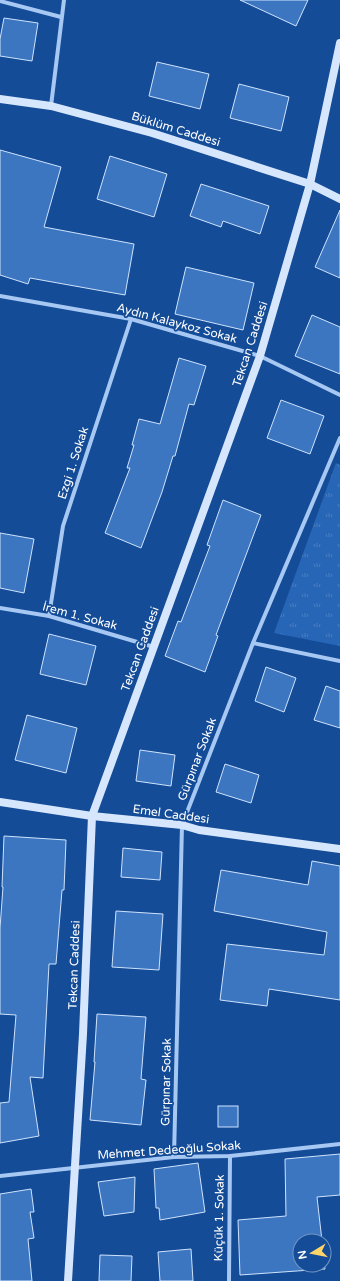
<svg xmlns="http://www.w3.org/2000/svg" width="340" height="1281" font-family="'Varela Round',sans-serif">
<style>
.park{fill:url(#park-tufts)}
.building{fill:#3d76c0;stroke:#cee3fd}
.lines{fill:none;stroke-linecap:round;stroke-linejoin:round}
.street{stroke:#a6c8f3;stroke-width:4}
.secondary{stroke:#d6e6fc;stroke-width:8}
.labels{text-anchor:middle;stroke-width:3.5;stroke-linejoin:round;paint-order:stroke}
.street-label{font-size:12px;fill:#fff;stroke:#144c98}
</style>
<defs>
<pattern id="park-tufts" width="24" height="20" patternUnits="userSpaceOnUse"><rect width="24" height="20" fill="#2766b6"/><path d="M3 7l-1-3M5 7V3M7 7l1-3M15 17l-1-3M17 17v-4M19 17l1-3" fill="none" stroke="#477dc1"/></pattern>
</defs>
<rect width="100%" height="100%" fill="#144c98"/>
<path class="park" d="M 336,463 L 340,465 L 340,646 L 274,633 Z"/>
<g class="building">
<path d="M 240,0 L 308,0 L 296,26 Z"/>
<path d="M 4,18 L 38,23 L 32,61 L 0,56 L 0,39 Z"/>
<path d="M 157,62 L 209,74 L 200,109 L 149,96 Z"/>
<path d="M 239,84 L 289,97 L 281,131 L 230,118 Z"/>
<path d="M 0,150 L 61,167 L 44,227 L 134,244 L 125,295 L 30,278 L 28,284 L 0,275 Z"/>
<path d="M 110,156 L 167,174 L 154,217 L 97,199 Z"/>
<path d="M 201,184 L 269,206 L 260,234 L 223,221 L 221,227 L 190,216 Z"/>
<path d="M 340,210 L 340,278 L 315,267 Z"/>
<path d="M 186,267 L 254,283 L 243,330 L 175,314 Z"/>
<path d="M 312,315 L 340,327 L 340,374 L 295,356 Z"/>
<path d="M 179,358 L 206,366 L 194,405 L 189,404 L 175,456 L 173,456 L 162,492 L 141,548 L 105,533 L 130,468 L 127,468 L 134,445 L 132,445 L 139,419 L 160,424 Z"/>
<path d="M 281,400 L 324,416 L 310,454 L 267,438 Z"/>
<path d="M 223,500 L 261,515 L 216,635 L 218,636 L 205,672 L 165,656 L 178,621 L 181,622 L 210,546 L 207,545 Z"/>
<path d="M 0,533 L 34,539 L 24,593 L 0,588 Z"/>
<path d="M 49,634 L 96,646 L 86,685 L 40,674 Z"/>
<path d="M 266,667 L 296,678 L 284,712 L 255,701 Z"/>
<path d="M 326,686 L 340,691 L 340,728 L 314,720 Z"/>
<path d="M 27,715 L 77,728 L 66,773 L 15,760 Z"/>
<path d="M 140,750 L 175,755 L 171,786 L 136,781 Z"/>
<path d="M 225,764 L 259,775 L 251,803 L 216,792 Z"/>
<path d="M 4,836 L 66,840 L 64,890 L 62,890 L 56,964 L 49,964 L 43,1078 L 30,1077 L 39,1136 L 0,1143 L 0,1103 L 9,1102 L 16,1015 L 0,1014 L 0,928 L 3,887 L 2,887 Z"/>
<path d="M 123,848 L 162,852 L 160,880 L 121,877 Z"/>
<path d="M 312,861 L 340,866 L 340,1000 L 269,989 L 267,1006 L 220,1000 L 227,944 L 324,955 L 327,932 L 214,911 L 221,870 L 308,885 Z"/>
<path d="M 116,911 L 163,914 L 159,970 L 112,967 Z"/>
<path d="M 97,1014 L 146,1017 L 141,1079 L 146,1080 L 141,1125 L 90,1120 L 95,1062 L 94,1062 Z"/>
<rect x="218" y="1106" width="20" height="21"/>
<path d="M 340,1154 L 340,1195 L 317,1197 L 322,1241 L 300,1241 L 300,1265 L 324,1265 L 324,1258 L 325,1269 L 240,1275 L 238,1220 L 286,1216 L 285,1159 Z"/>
<path d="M 198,1163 L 205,1212 L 160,1220 L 159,1208 L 156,1208 L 154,1169 Z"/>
<path d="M 135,1177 L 134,1212 L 104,1216 L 98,1182 Z"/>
<path d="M 31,1189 L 34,1212 L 30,1212 L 34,1238 L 28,1239 L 32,1281 L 0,1281 L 0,1194 Z"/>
<path d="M 191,1249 L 193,1281 L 160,1281 L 158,1252 Z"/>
<path d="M 100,1255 L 132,1256 L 131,1281 L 99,1281 Z"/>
</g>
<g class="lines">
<g class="street">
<path d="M 0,1 L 61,17"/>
<path d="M 51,106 L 64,0"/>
<path d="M 0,296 L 131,319 L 260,356 L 340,395"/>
<path d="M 0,608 L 49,616 L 154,647"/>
<path d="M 49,616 L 63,526 L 131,319"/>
<path d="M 253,643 L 340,661"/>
<path d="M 174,1157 L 182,825 L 253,643 L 340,438"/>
<path d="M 0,1176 L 174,1157 L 230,1156 L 340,1144"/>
<path d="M 229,1281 L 230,1156"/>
</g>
<g class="secondary">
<path d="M 0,99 L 51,106 L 152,133 L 310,184 L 340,199"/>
<path d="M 0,802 L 92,816 L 182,825 L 199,830 L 340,849"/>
<path d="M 68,1281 L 83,1034 L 92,816 L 260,356 L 310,184 L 340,43"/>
</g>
</g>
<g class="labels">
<g class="street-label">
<text transform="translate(176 129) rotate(17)" y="4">Büklüm Caddesi</text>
<text transform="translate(177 323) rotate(15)" y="4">Aydın Kalaykoz Sokak</text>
<text transform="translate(250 344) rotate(-72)" y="4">Tekcan Caddesi</text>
<text transform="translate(73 463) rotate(-72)" y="4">Ezgi 1. Sokak</text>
<text transform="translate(80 616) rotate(15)" y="4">İrem 1. Sokak</text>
<text transform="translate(140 649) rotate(-70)" y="4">Tekcan Caddesi</text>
<text transform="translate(197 759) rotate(-69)" y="4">Gürpınar Sokak</text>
<text transform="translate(171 814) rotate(8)" y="4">Emel Caddesi</text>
<text transform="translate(74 965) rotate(-88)" y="4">Tekcan Caddesi</text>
<text transform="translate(166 1082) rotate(-89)" y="4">Gürpınar Sokak</text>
<text transform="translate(169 1150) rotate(-4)" y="4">Mehmet Dedeoğlu Sokak</text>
<text transform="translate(219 1218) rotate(-89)" y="4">Küçük 1. Sokak</text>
</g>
</g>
<g transform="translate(312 1253) rotate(260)"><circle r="19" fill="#144c98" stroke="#7294c1"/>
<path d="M0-3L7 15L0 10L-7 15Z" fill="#ffd568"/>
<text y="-6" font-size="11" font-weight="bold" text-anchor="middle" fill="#ffffff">N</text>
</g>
</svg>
